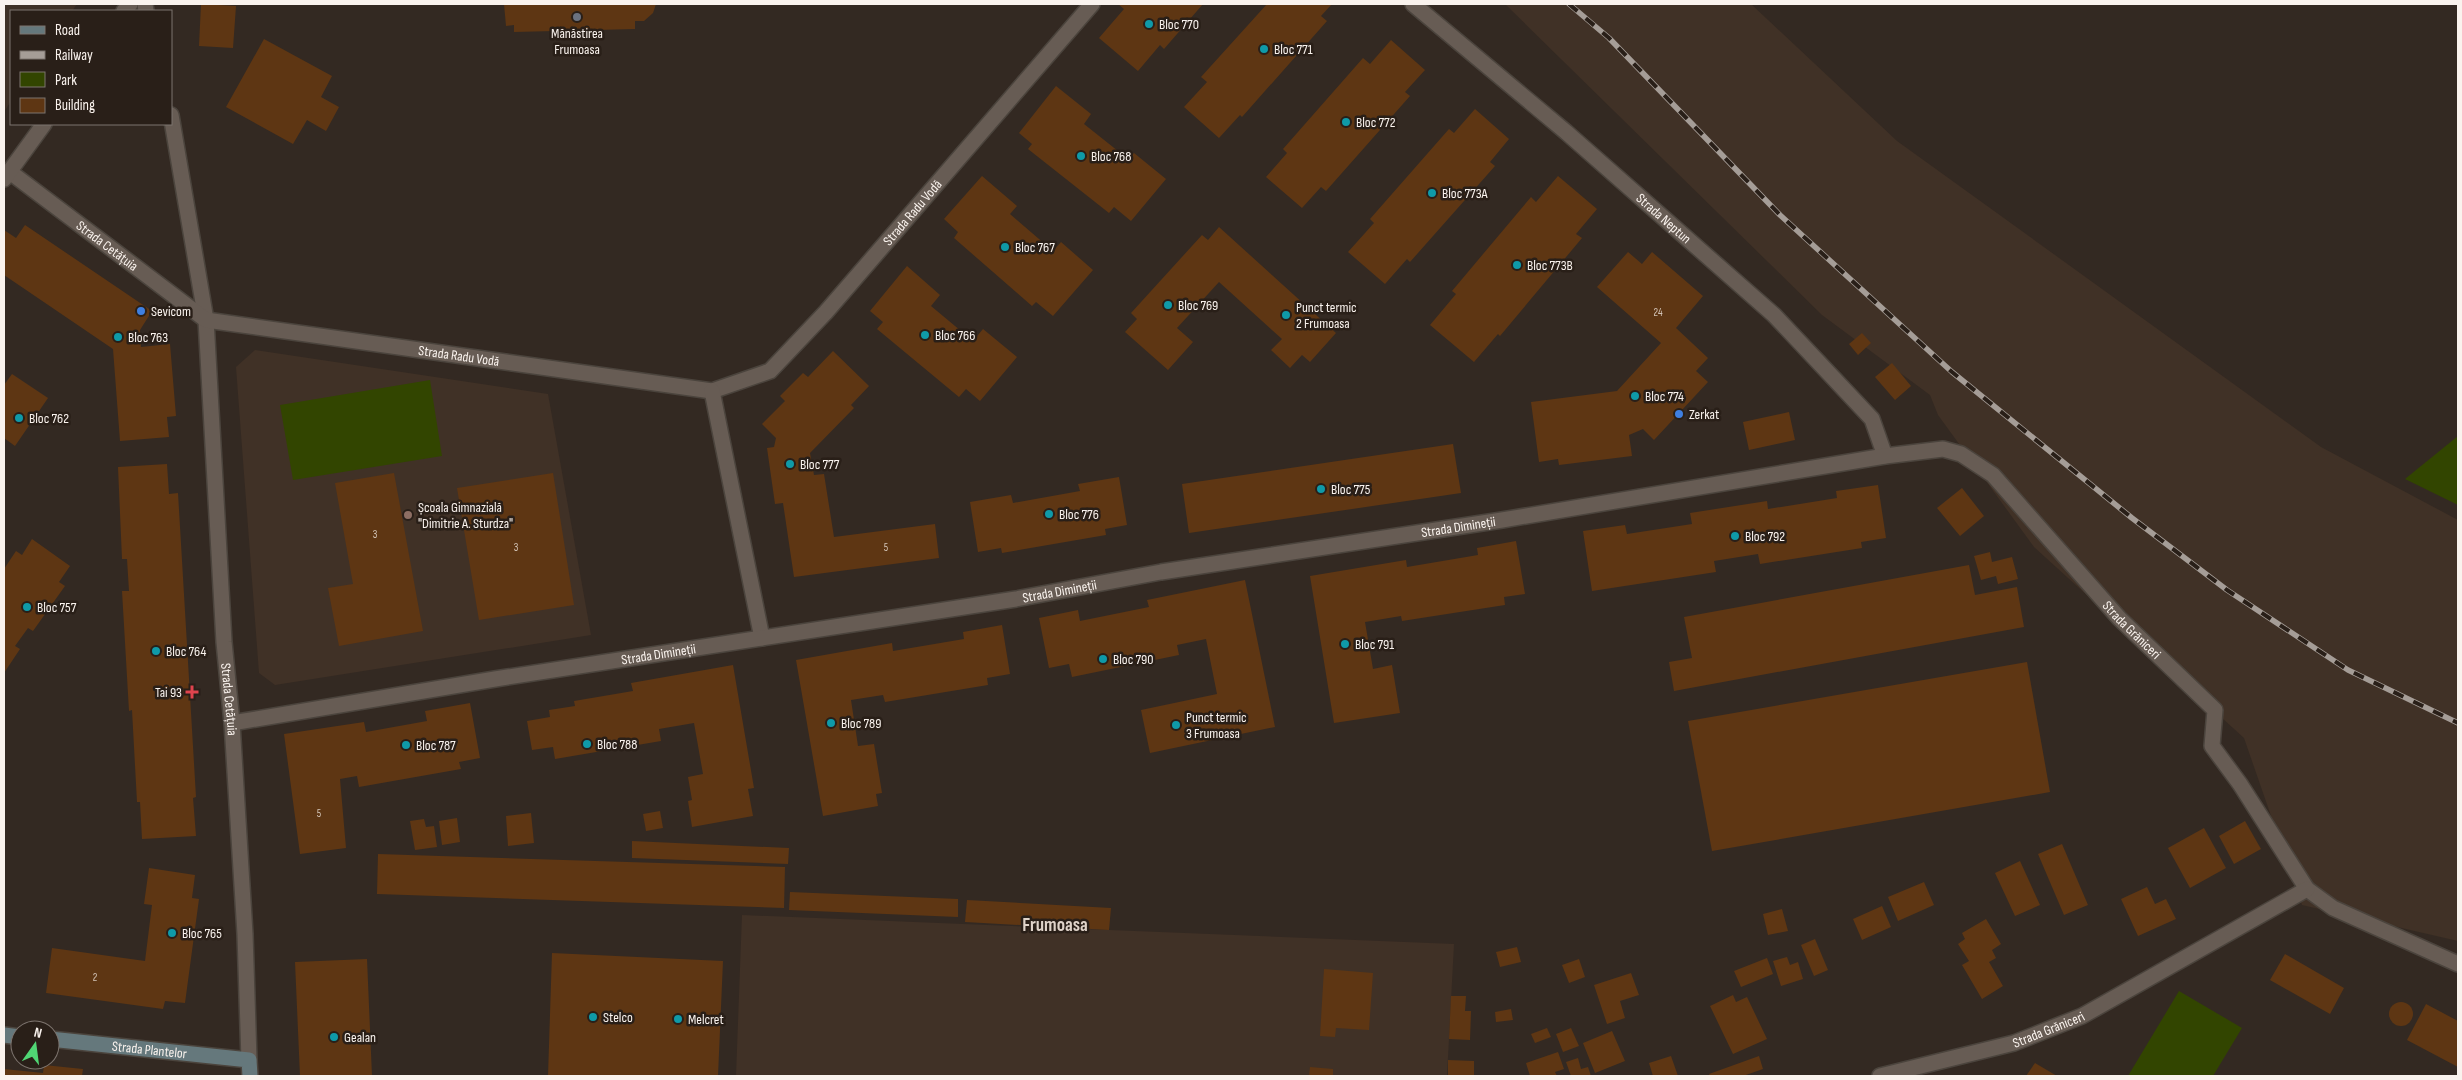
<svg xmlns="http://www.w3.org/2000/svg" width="2462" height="1080" font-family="'Sofia Sans Condensed',sans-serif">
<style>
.built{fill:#403126}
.green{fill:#324500}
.building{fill:#5e3613}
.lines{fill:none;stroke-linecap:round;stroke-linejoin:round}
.street-casing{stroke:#4b443d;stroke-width:18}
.secondary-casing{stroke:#4b443d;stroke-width:18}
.street{stroke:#675c54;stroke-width:15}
.secondary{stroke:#65787c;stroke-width:15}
.rail-casing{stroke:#a59d97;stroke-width:5.5}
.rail{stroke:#291f18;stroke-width:4;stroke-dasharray:11;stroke-linecap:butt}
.worship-dot{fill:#6b7280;stroke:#291f18;stroke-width:2}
.culture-dot{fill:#0f9aa8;stroke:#291f18;stroke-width:2}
.shop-dot{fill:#3f7fe0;stroke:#291f18;stroke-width:2}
.education-dot{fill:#8d6e63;stroke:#291f18;stroke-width:2}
.health-dot{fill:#e0444e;stroke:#291f18;stroke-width:2}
.labels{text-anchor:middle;stroke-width:5;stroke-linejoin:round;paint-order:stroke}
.number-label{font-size:11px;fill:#d3c4b7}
.poi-label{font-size:14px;fill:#faf3ee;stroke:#291f18;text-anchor:start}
.street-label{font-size:14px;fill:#faf3ee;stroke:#291f18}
.district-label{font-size:19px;font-weight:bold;fill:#dfd3c9;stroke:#291f18}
</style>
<rect width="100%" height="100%" fill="#332922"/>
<g class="built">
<path d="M 4,4 L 77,4 L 72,11 L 11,11 L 11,101 L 4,112 Z"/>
<path d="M 1505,4 L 1751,4 L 1897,141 L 2321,447 L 2458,520 L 2458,941 L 2302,905 L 2244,738 L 2034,547 L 1938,415 L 1930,395 L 1822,315 Z"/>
<path d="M 255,350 L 548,394 L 591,635 L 275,685 L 259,673 L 236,367 Z"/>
<path d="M 742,915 L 1454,944 L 1447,1076 L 736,1076 Z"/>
</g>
<g class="green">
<path d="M 430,380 L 442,456 L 293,480 L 280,405 Z"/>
<path d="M 2458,436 L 2458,505 L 2405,479 Z"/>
<path d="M 2179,991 L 2242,1028 L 2213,1076 L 2128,1076 Z"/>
</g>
<g class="building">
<path d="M 201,4 L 236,6 L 233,48 L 199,46 Z"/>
<path d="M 504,4 L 656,4 L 653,13 L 644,21 L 635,21 L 635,29 L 514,32 L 514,25 L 506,26 Z"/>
<path d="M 1118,4 L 1203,4 L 1164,49 L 1160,45 L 1138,71 L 1099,38 L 1124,9 Z"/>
<path d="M 1267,4 L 1332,4 L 1321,16 L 1327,21 L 1242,117 L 1240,115 L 1219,138 L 1184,107 L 1207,82 L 1201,77 Z"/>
<path d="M 264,39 L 332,76 L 321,97 L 339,107 L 326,131 L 307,120 L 293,144 L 226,107 Z"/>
<path d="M 1391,40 L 1425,70 L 1405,92 L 1410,96 L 1326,191 L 1321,187 L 1302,208 L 1266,177 L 1287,153 L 1283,149 L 1363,58 L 1370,64 Z"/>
<path d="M 1056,86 L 1091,114 L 1084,124 L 1128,159 L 1134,153 L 1166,179 L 1131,221 L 1114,207 L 1109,213 L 1028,149 L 1032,144 L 1019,133 Z"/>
<path d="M 1475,109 L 1509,139 L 1490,162 L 1495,166 L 1410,262 L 1407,259 L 1385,284 L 1348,252 L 1374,223 L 1370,219 L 1449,129 L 1454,133 Z"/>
<path d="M 982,176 L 1017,206 L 1010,214 L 1053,251 L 1061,242 L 1093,270 L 1053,316 L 1036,302 L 1032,306 L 954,238 L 958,232 L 944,219 Z"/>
<path d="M 1558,176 L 1597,209 L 1576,234 L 1582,238 L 1500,336 L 1498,334 L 1474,362 L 1430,325 L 1456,294 L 1452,291 L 1531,197 L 1536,202 Z"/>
<path d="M 25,225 L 152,311 L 140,330 L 141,347 L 170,344 L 176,416 L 167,417 L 169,437 L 120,441 L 113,349 L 4,275 L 4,230 L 16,238 Z"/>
<path d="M 1219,227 L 1336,333 L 1310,362 L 1302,355 L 1290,368 L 1271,350 L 1282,339 L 1219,282 L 1177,328 L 1193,342 L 1168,370 L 1125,332 L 1137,319 L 1131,313 L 1202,235 L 1208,240 Z"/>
<path d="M 1628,252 L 1642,264 L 1652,252 L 1703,296 L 1676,328 L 1708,358 L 1696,371 L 1708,382 L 1654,440 L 1643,429 L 1629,435 L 1632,456 L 1559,465 L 1558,459 L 1539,462 L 1531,402 L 1617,391 L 1661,343 L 1597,287 Z"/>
<path d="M 907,266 L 940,295 L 931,306 L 973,341 L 983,329 L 1017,357 L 980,401 L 966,389 L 959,397 L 877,329 L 883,322 L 870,311 Z"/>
<path d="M 1862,333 L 1871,343 L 1858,355 L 1849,344 Z"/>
<path d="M 833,351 L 869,386 L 851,405 L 854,408 L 810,453 L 814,475 L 824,474 L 834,537 L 935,524 L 939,558 L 794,577 L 783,503 L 775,504 L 767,448 L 774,447 L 776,438 L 762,424 L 785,401 L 780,396 L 803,373 L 808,377 Z"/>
<path d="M 1892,363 L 1911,386 L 1895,400 L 1875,377 Z"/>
<path d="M 12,374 L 48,398 L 15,446 L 4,438 L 4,385 Z"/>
<path d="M 1789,412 L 1795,440 L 1749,450 L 1743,422 Z"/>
<path d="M 1453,444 L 1461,493 L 1189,533 L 1182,484 Z"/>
<path d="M 167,464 L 169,494 L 178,493 L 196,797 L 193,798 L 196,836 L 142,839 L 140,802 L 137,802 L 132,710 L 129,711 L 122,591 L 129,591 L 127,559 L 122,559 L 118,467 Z"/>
<path d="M 394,473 L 423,631 L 339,646 L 328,588 L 353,584 L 335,483 Z"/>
<path d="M 553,473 L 574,605 L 479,620 L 457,488 Z"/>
<path d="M 1119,477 L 1127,525 L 1105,529 L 1106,535 L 1002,553 L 1001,548 L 978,552 L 970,502 L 1011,495 L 1013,503 L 1080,491 L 1078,484 Z"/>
<path d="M 1878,485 L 1886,538 L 1861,542 L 1862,548 L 1760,564 L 1758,554 L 1714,561 L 1716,572 L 1592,591 L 1583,531 L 1625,525 L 1627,534 L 1692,524 L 1690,513 L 1767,501 L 1768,509 L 1837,498 L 1836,491 Z"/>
<path d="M 1962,488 L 1984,516 L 1960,536 L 1937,508 Z"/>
<path d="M 32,539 L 70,566 L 59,582 L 65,586 L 33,631 L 28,628 L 15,646 L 20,649 L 4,673 L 4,569 L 16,551 L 22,555 Z"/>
<path d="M 1516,541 L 1525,594 L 1504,597 L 1505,605 L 1402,621 L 1401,616 L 1365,622 L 1373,669 L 1392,665 L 1400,713 L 1334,723 L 1310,576 L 1406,560 L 1407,567 L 1478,555 L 1477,548 Z"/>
<path d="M 1990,552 L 1992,562 L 2012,557 L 2018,579 L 1998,584 L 1996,576 L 1981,580 L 1974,556 Z"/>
<path d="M 1969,565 L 1975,595 L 2017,587 L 2024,627 L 1674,691 L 1669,662 L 1692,658 L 1684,617 Z"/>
<path d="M 1245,580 L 1275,727 L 1150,753 L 1141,710 L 1217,694 L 1206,639 L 1177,645 L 1179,655 L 1072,677 L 1069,664 L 1049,668 L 1039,618 L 1078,610 L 1080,621 L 1149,607 L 1147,600 Z"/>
<path d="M 1002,625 L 1010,674 L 987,678 L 988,685 L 885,702 L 883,695 L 851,700 L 858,746 L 874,744 L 882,793 L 876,794 L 878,806 L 823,816 L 796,660 L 892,643 L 893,651 L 964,639 L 963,632 Z"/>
<path d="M 2027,662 L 2050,792 L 1712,851 L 1688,721 Z"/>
<path d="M 733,665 L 754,788 L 748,789 L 753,816 L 692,827 L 688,801 L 692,800 L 688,777 L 703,774 L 694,723 L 659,729 L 661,741 L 555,759 L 553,747 L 532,750 L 527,721 L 550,717 L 549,710 L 575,706 L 574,701 L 633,691 L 631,683 Z"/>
<path d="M 470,703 L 480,758 L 459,762 L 461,769 L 359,787 L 357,776 L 340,779 L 346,848 L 300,854 L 284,734 L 364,722 L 366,732 L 427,721 L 425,711 Z"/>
<path d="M 660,811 L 663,828 L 646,831 L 643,814 Z"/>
<path d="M 531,813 L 534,843 L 508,846 L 506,816 Z"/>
<path d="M 457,818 L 460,842 L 442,845 L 439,821 Z"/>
<path d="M 424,819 L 426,827 L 434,826 L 437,847 L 415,850 L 410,821 Z"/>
<path d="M 2245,821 L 2261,849 L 2234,864 L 2219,836 Z"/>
<path d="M 2204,828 L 2226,868 L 2190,888 L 2168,848 Z"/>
<path d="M 632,841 L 789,848 L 788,864 L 632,858 Z"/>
<path d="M 2062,844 L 2088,905 L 2064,915 L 2038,854 Z"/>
<path d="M 378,854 L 785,867 L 784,908 L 377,894 Z"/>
<path d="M 2020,861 L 2040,905 L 2015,916 L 1995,873 Z"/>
<path d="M 149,868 L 195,875 L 192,898 L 199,899 L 185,1003 L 165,1001 L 163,1009 L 46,993 L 52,948 L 145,961 L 152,905 L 144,904 Z"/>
<path d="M 1924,882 L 1934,905 L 1898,921 L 1888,897 Z"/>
<path d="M 2147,887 L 2155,904 L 2166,899 L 2176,919 L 2138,936 L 2121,899 Z"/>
<path d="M 790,892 L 958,899 L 958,917 L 789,910 Z"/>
<path d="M 967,900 L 1111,908 L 1109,930 L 965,922 Z"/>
<path d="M 1882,906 L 1891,927 L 1862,940 L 1853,919 Z"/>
<path d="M 1782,909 L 1788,931 L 1768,935 L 1763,914 Z"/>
<path d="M 1986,919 L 2001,944 L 1992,950 L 1996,958 L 1989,962 L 2003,986 L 1982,999 L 1962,965 L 1969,961 L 1958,944 L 1965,939 L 1962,933 Z"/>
<path d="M 1815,939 L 1828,970 L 1814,976 L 1801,945 Z"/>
<path d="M 1517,947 L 1521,962 L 1500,967 L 1496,952 Z"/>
<path d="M 552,953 L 723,961 L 718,1076 L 548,1076 Z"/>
<path d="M 2285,954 L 2344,988 L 2330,1014 L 2270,980 Z"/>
<path d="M 1787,957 L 1790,965 L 1798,962 L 1803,979 L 1781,986 L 1773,961 Z"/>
<path d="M 1767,958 L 1773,974 L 1741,987 L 1734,971 Z"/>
<path d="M 367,959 L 372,1076 L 300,1076 L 295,962 Z"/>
<path d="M 1579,959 L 1585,977 L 1569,983 L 1562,965 Z"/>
<path d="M 1324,969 L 1373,973 L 1369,1030 L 1336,1028 L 1335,1037 L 1320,1036 Z"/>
<path d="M 1631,973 L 1639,995 L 1620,1001 L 1625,1018 L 1607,1024 L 1594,985 Z"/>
<path d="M 1733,995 L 1736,1002 L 1747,997 L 1767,1039 L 1733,1054 L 1710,1006 Z"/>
<path d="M 1451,996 L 1466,996 L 1465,1011 L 1471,1011 L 1470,1040 L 1449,1039 Z"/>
<circle cx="2401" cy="1014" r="12"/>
<path d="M 2426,1004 L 2458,1021 L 2458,1067 L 2407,1040 Z"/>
<path d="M 1511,1009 L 1513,1020 L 1496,1022 L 1495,1012 Z"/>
<path d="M 1547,1028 L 1551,1037 L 1535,1043 L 1531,1034 Z"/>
<path d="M 1571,1028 L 1579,1046 L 1563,1052 L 1556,1034 Z"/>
<path d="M 1612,1031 L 1625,1061 L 1595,1073 L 1583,1043 Z"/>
<path d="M 1558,1052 L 1564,1069 L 1555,1072 L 1557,1076 L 1530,1076 L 1526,1063 Z"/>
<path d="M 1671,1056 L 1678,1076 L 1653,1076 L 1649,1063 Z"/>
<path d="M 1759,1056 L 1763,1069 L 1743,1076 L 1710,1076 L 1709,1074 Z"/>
<path d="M 1578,1058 L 1581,1069 L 1588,1067 L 1591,1076 L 1571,1076 L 1566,1062 Z"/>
<path d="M 1448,1060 L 1474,1061 L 1474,1076 L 1448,1076 Z"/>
<path d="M 2035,1063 L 2057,1076 L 2026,1076 Z"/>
<path d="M 44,1065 L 83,1069 L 82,1076 L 4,1076 L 4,1069 L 43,1073 Z"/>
<path d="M 1310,1067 L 1333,1069 L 1333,1076 L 1309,1076 Z"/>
</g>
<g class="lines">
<defs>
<g id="street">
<path d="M 145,4 L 146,11"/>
<path id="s1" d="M 1413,4 L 1566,132 L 1774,315 L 1872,419 L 1885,456"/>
<path d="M 124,11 L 130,4"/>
<path id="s2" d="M 171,115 L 206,320 L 224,642 L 232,723 L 245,934 L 249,1060"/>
<path id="s3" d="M 10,172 L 206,320 L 712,391 L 770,371 L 826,312 L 1092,4"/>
<path d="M 4,179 L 44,124"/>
<path d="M 712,391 L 762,638"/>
<path id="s4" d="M 232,723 L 495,679 L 1016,599 L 1161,572 L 1502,520 L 1885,456 L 1943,449 L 1961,454 L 1993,475 L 2119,618 L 2215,710 L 2212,746 L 2240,784 L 2307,889 L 2333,908 L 2458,964"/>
<path id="s5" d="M 1880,1076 L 2014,1043 L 2082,1016 L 2307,889"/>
</g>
<g id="secondary">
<path d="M 4,1035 L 20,1037"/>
<path id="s6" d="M 50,1039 L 249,1060 L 250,1076"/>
</g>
</defs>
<use href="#street" class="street-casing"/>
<use href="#secondary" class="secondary-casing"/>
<use href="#street" class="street"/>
<use href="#secondary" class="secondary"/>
<defs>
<path id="rail" d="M 1569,4 L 1609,38 L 1780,215 L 1952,372 L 2132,518 L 2227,590 L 2348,670 L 2458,723"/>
</defs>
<use href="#rail" class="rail-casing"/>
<use href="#rail" class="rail"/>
</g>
<circle class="worship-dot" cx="577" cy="17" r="5"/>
<g class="culture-dot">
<circle cx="1149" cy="24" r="5"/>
<circle cx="1264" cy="49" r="5"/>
<circle cx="1346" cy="122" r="5"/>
<circle cx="1081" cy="156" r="5"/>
<circle cx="1432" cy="193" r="5"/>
<circle cx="1005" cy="247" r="5"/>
<circle cx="1517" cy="265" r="5"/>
<circle cx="1168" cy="305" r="5"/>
<circle cx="1286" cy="315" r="5"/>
<circle cx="925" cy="335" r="5"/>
<circle cx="118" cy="337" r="5"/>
<circle cx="1635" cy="396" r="5"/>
<circle cx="19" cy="418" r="5"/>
<circle cx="790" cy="464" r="5"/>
<circle cx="1321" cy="489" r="5"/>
<circle cx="1049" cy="514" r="5"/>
<circle cx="1735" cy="536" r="5"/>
<circle cx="27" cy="607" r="5"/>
<circle cx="1345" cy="644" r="5"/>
<circle cx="156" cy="651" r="5"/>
<circle cx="1103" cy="659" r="5"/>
<circle cx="831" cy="723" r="5"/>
<circle cx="1176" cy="725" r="5"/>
<circle cx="587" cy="744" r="5"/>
<circle cx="406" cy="745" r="5"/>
<circle cx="172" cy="933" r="5"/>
<circle cx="593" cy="1017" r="5"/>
<circle cx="678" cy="1019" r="5"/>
<circle cx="334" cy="1037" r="5"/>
</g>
<g class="shop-dot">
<circle cx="141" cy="311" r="5"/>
<circle cx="1679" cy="414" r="5"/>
</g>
<circle class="education-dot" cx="408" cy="515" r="5"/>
<path class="health-dot" d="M189.5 684.5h5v5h5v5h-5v5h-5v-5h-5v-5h5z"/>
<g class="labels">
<g class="number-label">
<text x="1658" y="316">24</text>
<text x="375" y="538">3</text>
<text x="516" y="551">3</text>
<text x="886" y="551">5</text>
<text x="319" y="817">5</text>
<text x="95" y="981">2</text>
</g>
<g class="poi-label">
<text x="1159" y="29">Bloc 770</text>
<text x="577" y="38" text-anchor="middle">Mănăstirea<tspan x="577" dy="16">Frumoasa</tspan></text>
<text x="1274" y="54">Bloc 771</text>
<text x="1356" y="127">Bloc 772</text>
<text x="1091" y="161">Bloc 768</text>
<text x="1442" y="198">Bloc 773A</text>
<text x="1015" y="252">Bloc 767</text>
<text x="1527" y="270">Bloc 773B</text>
<text x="1178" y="310">Bloc 769</text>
<text x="1296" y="312">Punct termic<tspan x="1296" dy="16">2 Frumoasa</tspan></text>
<text x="151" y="316">Sevicom</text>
<text x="935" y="340">Bloc 766</text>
<text x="128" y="342">Bloc 763</text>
<text x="1645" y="401">Bloc 774</text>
<text x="1689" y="419">Zerkat</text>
<text x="29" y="423">Bloc 762</text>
<text x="800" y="469">Bloc 777</text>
<text x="1331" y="494">Bloc 775</text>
<text x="418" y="512">Școala Gimnazială<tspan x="418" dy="16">"Dimitrie A. Sturdza"</tspan></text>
<text x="1059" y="519">Bloc 776</text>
<text x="1745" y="541">Bloc 792</text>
<text x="37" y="612">Bloc 757</text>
<text x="1355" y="649">Bloc 791</text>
<text x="166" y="656">Bloc 764</text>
<text x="1113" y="664">Bloc 790</text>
<text x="182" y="697" text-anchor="end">Tai 93</text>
<text x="1186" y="722">Punct termic<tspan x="1186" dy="16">3 Frumoasa</tspan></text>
<text x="841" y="728">Bloc 789</text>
<text x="597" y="749">Bloc 788</text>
<text x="416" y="750">Bloc 787</text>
<text x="182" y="938">Bloc 765</text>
<text x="603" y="1022">Stelco</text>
<text x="688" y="1024">Melcret</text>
<text x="344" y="1042">Gealan</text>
</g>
<g class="street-label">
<text dy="5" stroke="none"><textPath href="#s3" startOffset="1031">Strada Radu Vodă</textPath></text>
<text dy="5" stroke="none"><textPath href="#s1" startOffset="330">Strada Neptun</textPath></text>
<text dy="5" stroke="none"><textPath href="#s3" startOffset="122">Strada Cetățuia</textPath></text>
<text dy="5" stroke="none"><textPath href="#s3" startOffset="501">Strada Radu Vodă</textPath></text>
<text dy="5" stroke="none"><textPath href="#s4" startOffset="1242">Strada Dimineții</textPath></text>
<text dy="5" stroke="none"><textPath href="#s4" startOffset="838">Strada Dimineții</textPath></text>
<text dy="5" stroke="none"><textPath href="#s4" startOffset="1998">Strada Grăniceri</textPath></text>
<text dy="5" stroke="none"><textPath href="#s4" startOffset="432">Strada Dimineții</textPath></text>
<text dy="5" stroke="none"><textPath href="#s2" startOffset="588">Strada Cetățuia</textPath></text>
<text dy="5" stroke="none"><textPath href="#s5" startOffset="175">Strada Grăniceri</textPath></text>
<text dy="5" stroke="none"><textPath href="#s6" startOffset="100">Strada Plantelor</textPath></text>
</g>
<g class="district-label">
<text x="1055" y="931">Frumoasa</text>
</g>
</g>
<rect width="2462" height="1080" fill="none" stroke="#faf3ee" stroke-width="10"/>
<rect x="10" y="10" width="162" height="115" fill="#291f18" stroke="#7d746e"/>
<rect x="20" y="26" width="25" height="8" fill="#65787c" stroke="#7d746e"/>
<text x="55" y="35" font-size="15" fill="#faf3ee">Road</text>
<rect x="20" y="51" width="25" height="8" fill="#a59d97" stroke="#7d746e"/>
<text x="55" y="60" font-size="15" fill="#faf3ee">Railway</text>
<rect x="20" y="72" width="25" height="15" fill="#324500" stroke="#7d746e"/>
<text x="55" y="85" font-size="15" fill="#faf3ee">Park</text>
<rect x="20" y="98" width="25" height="15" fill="#5e3613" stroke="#7d746e"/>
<text x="55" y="110" font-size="15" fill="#faf3ee">Building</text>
<g transform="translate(35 1045) rotate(14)"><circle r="24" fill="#291f18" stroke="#7d746e"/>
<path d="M0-4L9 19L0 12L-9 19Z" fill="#50d674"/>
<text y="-8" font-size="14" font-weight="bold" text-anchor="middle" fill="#faf3ee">N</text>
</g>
</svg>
